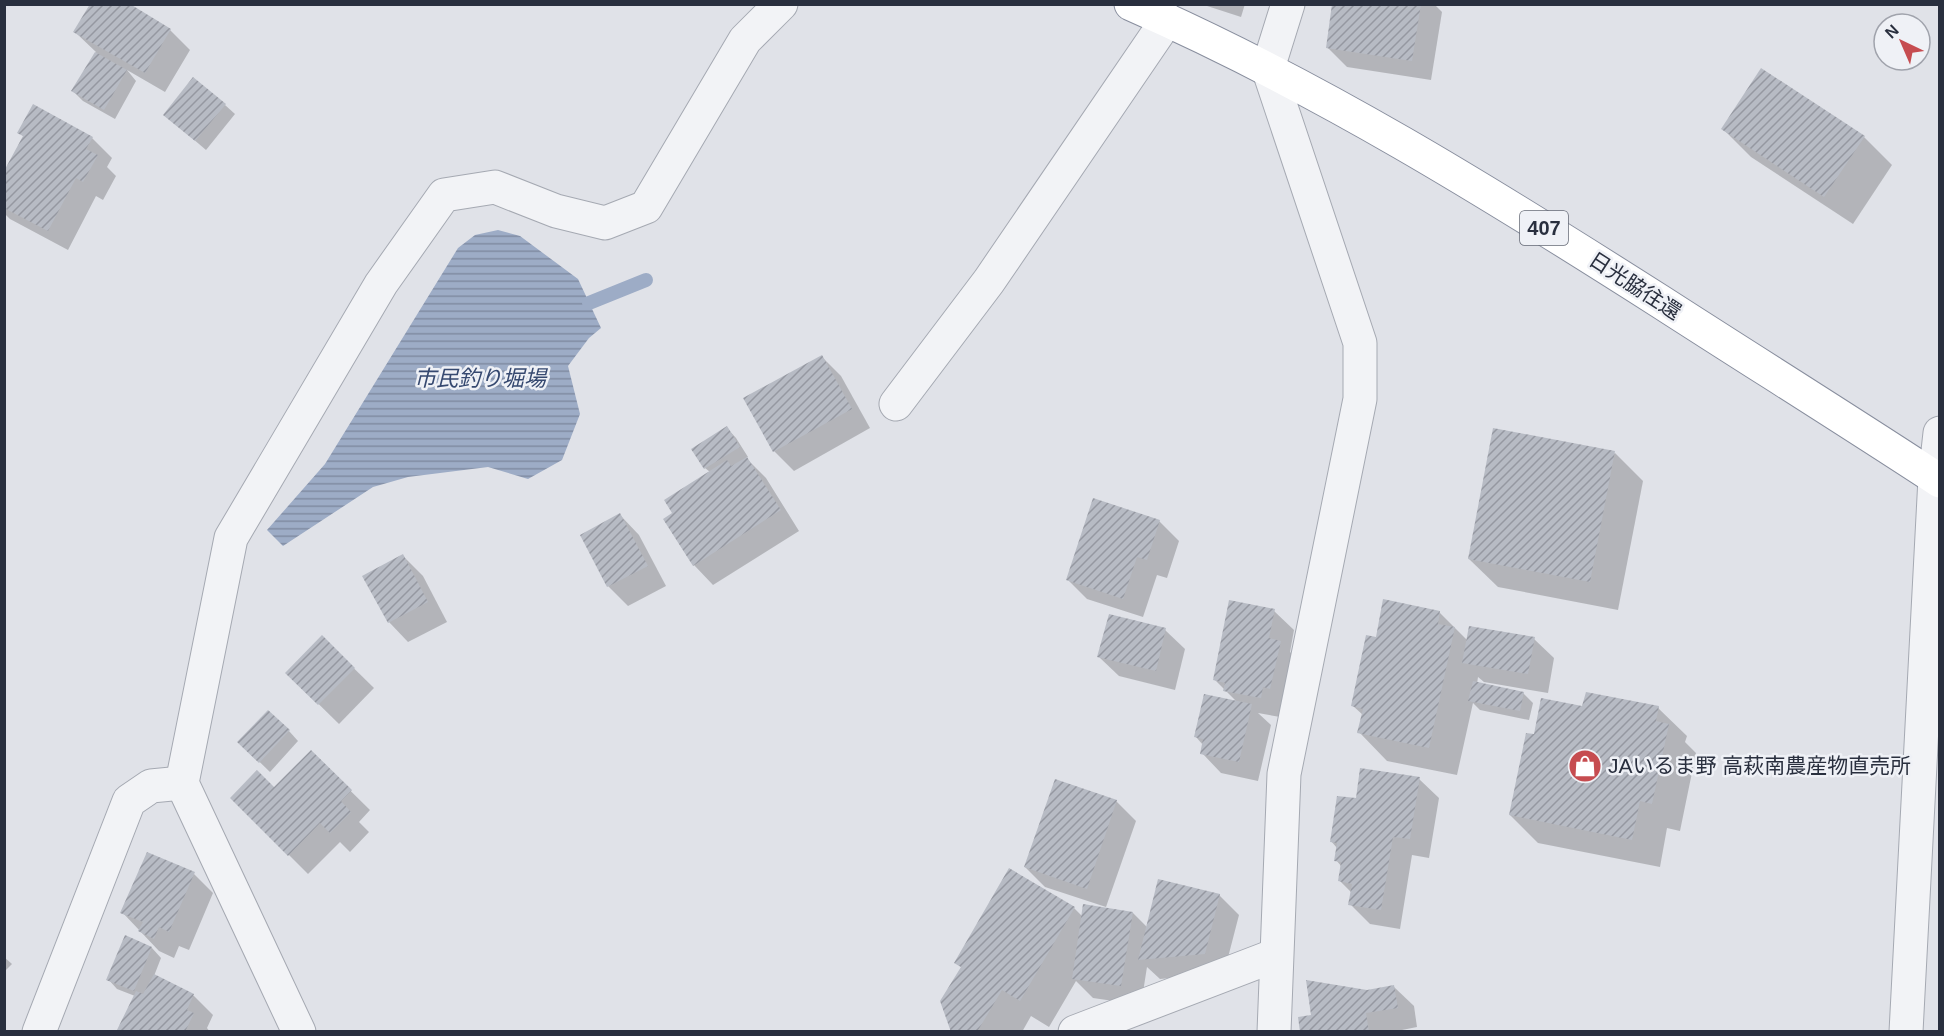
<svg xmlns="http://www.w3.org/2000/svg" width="1944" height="1036" font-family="Helvetica,'Noto Sans JP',sans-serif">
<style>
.water{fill:url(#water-rules)}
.shadow{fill:#0003}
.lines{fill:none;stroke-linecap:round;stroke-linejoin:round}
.stream{stroke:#9dacc6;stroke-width:14}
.building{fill:url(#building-hatch)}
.minor-casing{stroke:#a5a9b2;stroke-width:35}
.highway-casing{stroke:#888e9e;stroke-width:35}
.minor{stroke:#f2f3f6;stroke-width:33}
.highway{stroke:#fff;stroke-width:33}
.labels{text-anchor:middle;stroke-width:5;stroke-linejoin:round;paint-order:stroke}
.shield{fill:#eff1f6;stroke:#646975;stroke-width:1.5}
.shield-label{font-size:20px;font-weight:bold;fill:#292f3e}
.street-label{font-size:21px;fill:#292f3e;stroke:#eff1f6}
.poi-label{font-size:21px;fill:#292f3e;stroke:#eff1f6;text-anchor:start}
.water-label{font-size:22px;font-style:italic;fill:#364970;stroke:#eff1f6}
</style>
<defs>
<pattern id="water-rules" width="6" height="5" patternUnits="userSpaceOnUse" patternTransform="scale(1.5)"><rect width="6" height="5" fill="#9dacc6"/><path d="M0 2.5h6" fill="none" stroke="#808ca2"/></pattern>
<pattern id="building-hatch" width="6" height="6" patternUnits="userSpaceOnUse" patternTransform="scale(1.5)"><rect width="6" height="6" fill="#b7bbc4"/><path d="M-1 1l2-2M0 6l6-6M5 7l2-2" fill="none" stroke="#9598a1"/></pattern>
</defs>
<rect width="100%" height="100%" fill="#e0e2e8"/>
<path class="water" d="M 498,230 L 520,236 L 578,279 L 601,328 L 589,338 L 568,366 L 580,414 L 562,460 L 528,479 L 488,467 L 408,477 L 373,487 L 283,546 L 267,530 L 325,464 L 458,248 L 475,235 Z"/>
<g class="shadow">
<path d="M 1201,4 L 1245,4 L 1241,17 Z"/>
<path d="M 1334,4 L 1434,4 L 1442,12 L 1431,80 L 1347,67 L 1327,47 Z"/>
<path d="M 170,30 L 190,50 L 165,92 L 127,70 L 136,81 L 115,119 L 83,101 L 73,91 L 96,52 L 75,32 Z"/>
<path d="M 225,105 L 235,114 L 206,150 L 165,115 Z"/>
<path d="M 1723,129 L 1864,137 L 1892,165 L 1853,224 L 1751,157 Z"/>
<path d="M 19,132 L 92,138 L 112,158 L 107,167 L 116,176 L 103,200 L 96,196 L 68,250 L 10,219 L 4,213 L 4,174 L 24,137 Z"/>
<path d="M 822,357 L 841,376 L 870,428 L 794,471 L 774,451 Z"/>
<path d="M 727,428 L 736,438 L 748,457 L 746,458 L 766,478 L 799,531 L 713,585 L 694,565 L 674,513 L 710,472 L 705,468 Z"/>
<path d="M 1615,453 L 1643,481 L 1618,610 L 1498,587 L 1469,559 Z"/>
<path d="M 620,515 L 639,535 L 666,586 L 628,606 L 608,586 Z"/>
<path d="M 1159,521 L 1179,541 L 1167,578 L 1157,575 L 1143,617 L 1087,599 L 1068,580 Z"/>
<path d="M 403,556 L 423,576 L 447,622 L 408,642 L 389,622 Z"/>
<path d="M 1274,611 L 1294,630 L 1290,652 L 1299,662 L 1280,717 L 1258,713 L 1271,725 L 1258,781 L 1221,773 L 1202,753 L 1203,745 L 1196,737 L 1237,702 L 1215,680 Z"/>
<path d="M 1440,613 L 1468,641 L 1534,639 L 1554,658 L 1548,693 L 1484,682 L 1478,677 L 1477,684 L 1523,693 L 1533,703 L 1529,720 L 1480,710 L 1473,703 L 1457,775 L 1387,761 L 1359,732 L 1363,715 L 1353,706 L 1377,639 Z"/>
<path d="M 1165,630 L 1185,649 L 1175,690 L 1119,676 L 1099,657 Z"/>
<path d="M 322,637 L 374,688 L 339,724 L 287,673 Z"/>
<path d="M 1658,708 L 1687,736 L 1685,742 L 1696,753 L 1680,831 L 1667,828 L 1660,867 L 1538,843 L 1510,815 L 1535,736 Z"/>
<path d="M 289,731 L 298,741 L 270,772 L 239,742 Z"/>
<path d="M 311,752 L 370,810 L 359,822 L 369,832 L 350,852 L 340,842 L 308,874 L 232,798 L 274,789 Z"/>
<path d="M 1419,779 L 1439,798 L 1429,858 L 1412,855 L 1400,929 L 1370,924 L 1350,904 L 1352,893 L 1340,881 L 1342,867 L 1336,860 L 1337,848 L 1331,841 L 1357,800 Z"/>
<path d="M 1116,801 L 1136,821 L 1106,907 L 1045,887 L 1025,867 Z"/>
<path d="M 194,874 L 213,893 L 189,950 L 179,946 L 174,958 L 159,951 L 122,912 Z"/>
<path d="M 1219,895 L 1239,915 L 1224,973 L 1160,979 L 1147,967 L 1141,1005 L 1093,998 L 1076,981 L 1049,1027 L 1031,1016 L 1022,1032 L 953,1032 L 962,968 L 956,963 L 1074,908 L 1083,917 L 1133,913 L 1148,928 Z"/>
<path d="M 125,937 L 152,948 L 161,958 L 154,976 L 194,996 L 213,1015 L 207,1028 L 210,1032 L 118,1032 L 135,996 L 117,989 L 108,979 Z"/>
<path d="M 4,957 L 12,964 L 4,972 Z"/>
<path d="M 1394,987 L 1414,1006 L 1417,1027 L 1392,1032 L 1302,1032 L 1313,1016 Z"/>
</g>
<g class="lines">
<path class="stream" d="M 589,303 L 646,280"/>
</g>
<g class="building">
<path d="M 90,4 L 130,4 L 171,29 L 145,73 L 73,32 Z"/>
<path d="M 1332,4 L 1421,4 L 1412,61 L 1326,48 Z"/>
<path d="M 95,52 L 127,70 L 104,110 L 71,91 Z"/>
<path d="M 1761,68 L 1865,136 L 1824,197 L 1721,129 Z"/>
<path d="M 193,77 L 226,104 L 195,141 L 163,115 Z"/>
<path d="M 33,104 L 93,137 L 86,149 L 98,155 L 83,182 L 76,178 L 48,231 L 4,208 L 4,171 L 23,136 L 17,133 Z"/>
<path d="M 822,355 L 852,409 L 773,452 L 743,398 Z"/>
<path d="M 727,426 L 740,447 L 704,469 L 691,449 Z"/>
<path d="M 1493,428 L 1615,451 L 1590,582 L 1468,559 Z"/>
<path d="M 747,457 L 781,510 L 693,566 L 663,519 L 672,513 L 664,500 L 727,460 L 731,466 Z"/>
<path d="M 1093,498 L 1160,520 L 1147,560 L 1137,557 L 1123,599 L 1066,580 Z"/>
<path d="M 620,513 L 648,566 L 607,587 L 580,535 Z"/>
<path d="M 403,554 L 428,602 L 388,623 L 362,576 Z"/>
<path d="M 1383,599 L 1440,611 L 1438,624 L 1455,627 L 1429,748 L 1357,733 L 1363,709 L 1351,706 L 1366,635 L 1376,637 Z"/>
<path d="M 1229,600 L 1275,609 L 1269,638 L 1281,641 L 1270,689 L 1263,687 L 1261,698 L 1223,691 L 1225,683 L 1213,680 Z"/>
<path d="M 1109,614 L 1166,628 L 1156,671 L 1097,657 Z"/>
<path d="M 1469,626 L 1535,637 L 1528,674 L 1462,663 Z"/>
<path d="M 322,635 L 355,668 L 318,705 L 285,673 Z"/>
<path d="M 1473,681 L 1524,692 L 1520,711 L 1468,701 Z"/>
<path d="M 1586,692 L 1659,706 L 1656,721 L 1669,724 L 1652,804 L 1640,801 L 1632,840 L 1509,815 L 1526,733 L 1534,734 L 1541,698 L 1582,706 Z"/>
<path d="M 1204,694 L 1252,704 L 1239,762 L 1200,754 L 1203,739 L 1194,737 Z"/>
<path d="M 268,710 L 290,730 L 259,763 L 237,742 Z"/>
<path d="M 311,750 L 352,790 L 341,801 L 351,812 L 330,833 L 320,823 L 288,856 L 230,798 L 257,770 L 274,787 Z"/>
<path d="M 1360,768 L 1420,777 L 1410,839 L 1393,837 L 1381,910 L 1348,905 L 1352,884 L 1338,881 L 1341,862 L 1334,861 L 1337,843 L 1330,842 L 1337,796 L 1356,798 Z"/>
<path d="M 1055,779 L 1117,800 L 1087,889 L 1024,867 Z"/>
<path d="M 147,852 L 195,872 L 169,932 L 159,927 L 154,939 L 138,931 L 143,922 L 120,913 Z"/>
<path d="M 1009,868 L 1075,907 L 1020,1001 L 1002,990 L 977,1032 L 951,1032 L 940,1001 L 961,967 L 954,963 Z"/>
<path d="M 1158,879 L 1220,894 L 1205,954 L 1138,960 Z"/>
<path d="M 1083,904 L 1133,912 L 1121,986 L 1072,979 Z"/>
<path d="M 125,935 L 152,947 L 134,991 L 106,980 Z"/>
<path d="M 154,974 L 194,994 L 187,1010 L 194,1013 L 185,1032 L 116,1032 L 136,991 L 143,994 Z"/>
<path d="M 1306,980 L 1367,990 L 1394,985 L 1398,1008 L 1366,1013 L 1369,1032 L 1300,1032 L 1298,1017 L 1311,1015 Z"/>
</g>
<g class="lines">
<defs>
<g id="minor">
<path d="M 896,404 L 989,281 L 1167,20"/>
<path d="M 39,1032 L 129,801 L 151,786 L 182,783"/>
<path d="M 299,1032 L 182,783 L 231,538 L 381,284 L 444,195 L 495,187 L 556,211 L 605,223 L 646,207 L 745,40 L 781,4"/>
<path d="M 1075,1032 L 1276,955"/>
<path d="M 1274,1032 L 1284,774 L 1360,399 L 1360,343 L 1268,68 L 1288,4"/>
<path d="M 1906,1032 L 1935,478 L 1940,433"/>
</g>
<path id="highway" d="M 1131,4 C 1318,86 1490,193 1661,302 C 1754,362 1847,420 1940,481"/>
</defs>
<use href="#minor" class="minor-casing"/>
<use href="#highway" class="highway-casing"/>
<use href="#minor" class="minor"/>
<use href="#highway" class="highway"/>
</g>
<defs>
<symbol id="shop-disc" viewBox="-11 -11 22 22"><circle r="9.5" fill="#c64c50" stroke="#eff1f6"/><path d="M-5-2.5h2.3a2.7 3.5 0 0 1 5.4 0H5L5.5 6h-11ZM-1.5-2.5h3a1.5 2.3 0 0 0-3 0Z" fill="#fff"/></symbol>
</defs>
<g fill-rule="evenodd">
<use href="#shop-disc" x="1566" y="747" width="38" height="38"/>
</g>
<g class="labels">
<rect class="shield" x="1520" y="211" width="48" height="34" rx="4.5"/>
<g class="shield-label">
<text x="1544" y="235">407</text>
</g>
<g class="street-label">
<text transform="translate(1635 286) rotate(33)" y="7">日光脇往還</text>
</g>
<g class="poi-label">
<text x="1608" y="773">JAいるま野 高萩南農産物直売所</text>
</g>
<g class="water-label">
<text x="480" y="386">市民釣り堀場</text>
</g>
</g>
<rect width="1944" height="1036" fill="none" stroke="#292f3e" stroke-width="12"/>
<g transform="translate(1902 42) rotate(316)"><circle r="28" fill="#eff1f6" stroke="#a0a3ac" stroke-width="1.5"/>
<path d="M0-4.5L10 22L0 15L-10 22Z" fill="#c64c50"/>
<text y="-9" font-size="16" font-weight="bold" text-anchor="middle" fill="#292f3e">N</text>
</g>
</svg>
